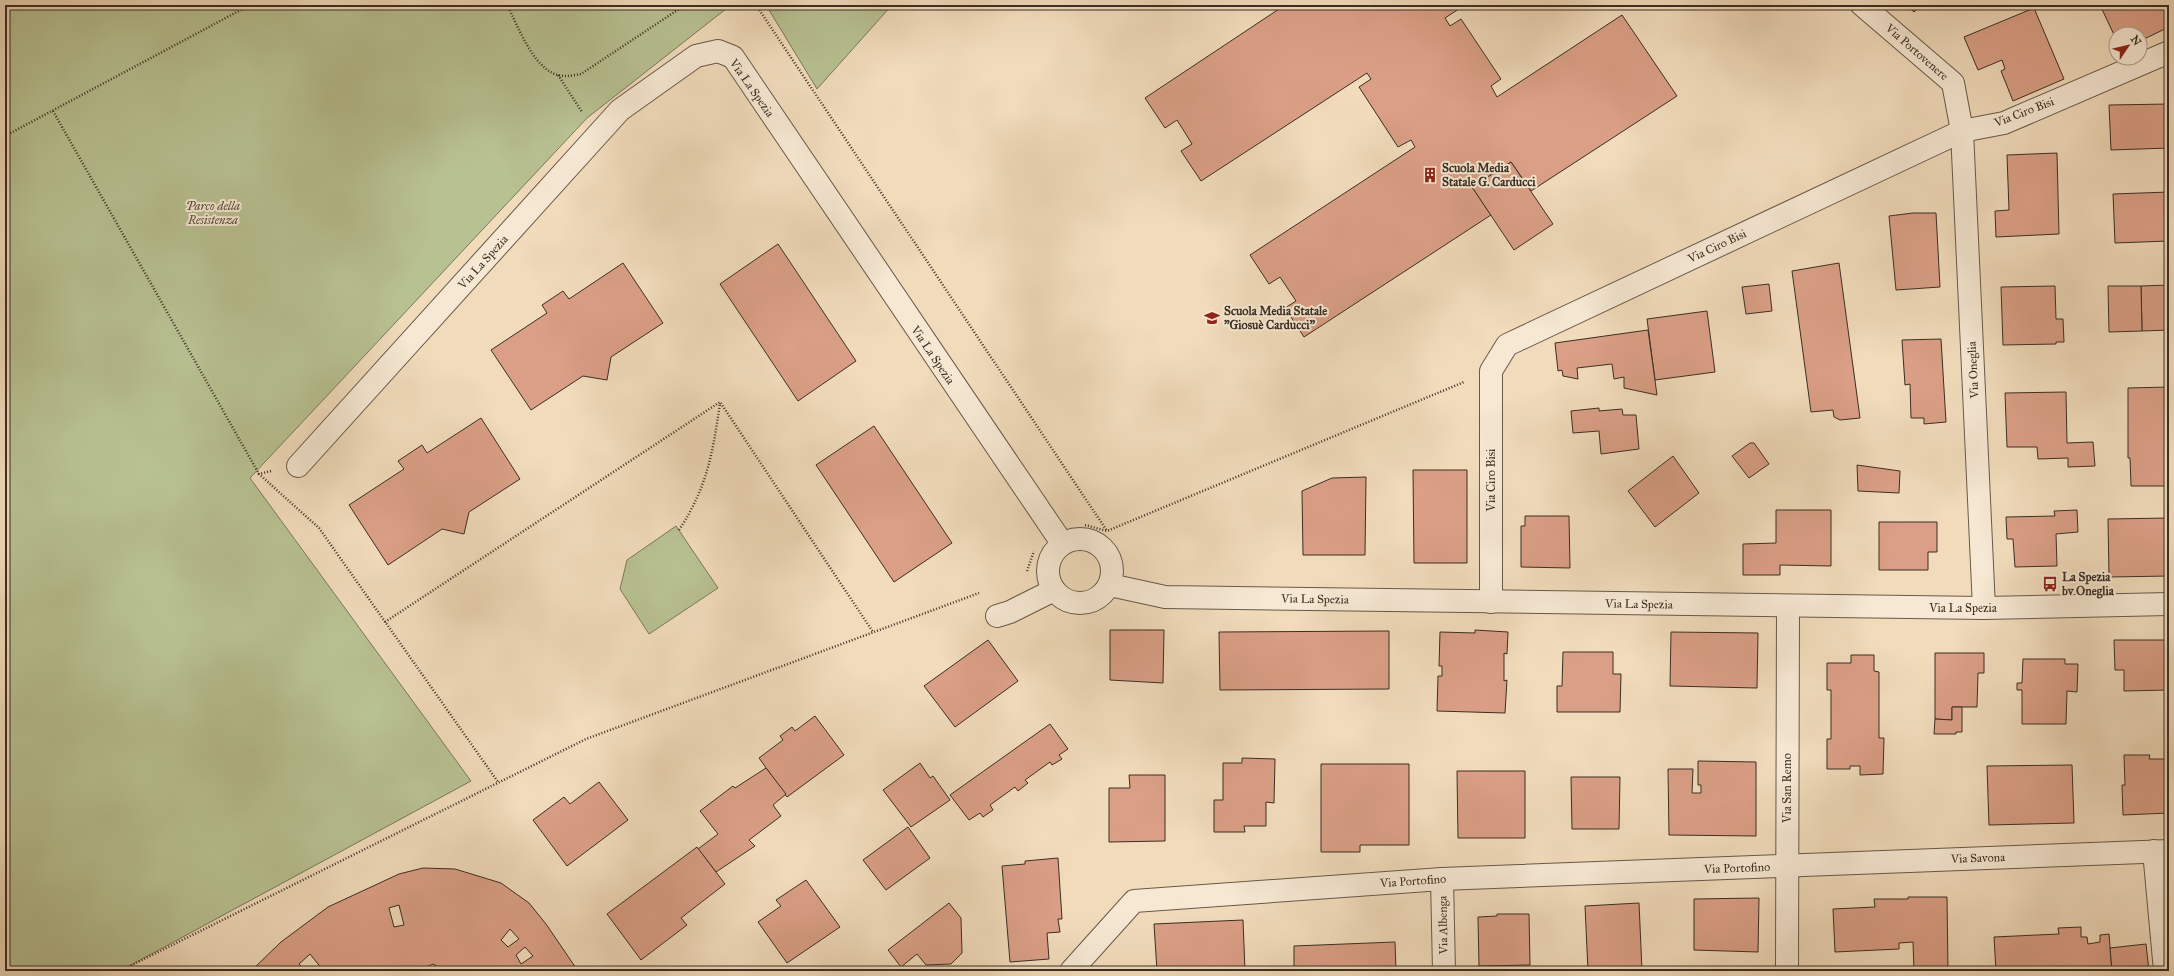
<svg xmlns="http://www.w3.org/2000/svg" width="2174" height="976" font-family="'IM FELL Great Primer',serif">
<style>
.green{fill:#b8c192;stroke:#7a785a}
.building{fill:#da9f86;stroke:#3b2e23;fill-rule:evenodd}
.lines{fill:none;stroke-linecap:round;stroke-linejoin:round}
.minor-casing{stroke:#685949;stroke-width:24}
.path{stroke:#3b2e23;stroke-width:2.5;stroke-dasharray:1 2;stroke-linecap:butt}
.minor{stroke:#f6e8d3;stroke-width:22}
.labels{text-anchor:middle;stroke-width:4;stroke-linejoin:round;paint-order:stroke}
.street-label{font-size:12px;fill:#3b2e23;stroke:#f6e8d3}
.poi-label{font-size:12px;font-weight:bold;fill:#3b2e23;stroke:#f6e8d3;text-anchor:start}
.park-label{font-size:12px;font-style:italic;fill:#544b39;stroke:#f6e8d3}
</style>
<rect width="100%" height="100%" fill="#f1dbbb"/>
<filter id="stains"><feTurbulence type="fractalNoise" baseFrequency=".005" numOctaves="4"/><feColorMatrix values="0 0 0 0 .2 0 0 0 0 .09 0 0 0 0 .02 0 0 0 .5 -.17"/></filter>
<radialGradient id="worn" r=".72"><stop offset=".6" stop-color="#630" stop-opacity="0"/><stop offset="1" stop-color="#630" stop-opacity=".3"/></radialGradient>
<g class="green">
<path d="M 5,5 L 731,5 L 587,118 L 250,478 L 471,781 L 120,971 L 5,971 Z"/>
<path d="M 766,5 L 892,5 L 817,89 Z"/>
<path d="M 676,526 L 718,588 L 649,634 L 620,589 L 627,560 Z"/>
</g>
<g class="building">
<path d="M 1285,5 L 1465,5 L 1445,18 L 1450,26 L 1461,19 L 1501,79 L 1491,86 L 1497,97 L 1622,15 L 1677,96 L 1531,191 L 1511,162 L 1472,187 L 1491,215 L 1304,337 L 1285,308 L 1296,301 L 1280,277 L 1269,284 L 1250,255 L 1415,147 L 1411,140 L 1398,147 L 1359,87 L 1371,79 L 1367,73 L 1201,181 L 1181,151 L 1192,144 L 1177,120 L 1165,128 L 1145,98 Z"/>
<path d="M 1906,5 L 1921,5 L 1914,12 Z"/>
<path d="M 2100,5 L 2169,5 L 2169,27 L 2140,41 L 2140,34 L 2116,34 L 2116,39 Z"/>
<path d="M 2034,8 L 2064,79 L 2013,101 L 2001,71 L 2005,69 L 2002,60 L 1978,70 L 1964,37 Z"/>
<path d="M 2169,104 L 2169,148 L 2111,150 L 2109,105 Z"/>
<path d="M 2057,153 L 2059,234 L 1996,237 L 1995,211 L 2009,210 L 2007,155 Z"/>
<path d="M 1511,162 L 1553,224 L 1514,250 L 1472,187 Z"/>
<path d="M 2169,192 L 2169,241 L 2115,243 L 2113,194 Z"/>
<path d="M 1913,213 L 1936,213 L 1940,287 L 1896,290 L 1889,216 Z"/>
<path d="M 778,244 L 856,361 L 798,401 L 720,284 Z"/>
<path d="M 623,263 L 663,323 L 611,357 L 607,380 L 583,376 L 531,410 L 491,350 L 547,313 L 542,305 L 563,291 L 569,299 Z"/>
<path d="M 1839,263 L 1860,418 L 1840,420 L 1834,417 L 1833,410 L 1811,412 L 1792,271 Z"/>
<path d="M 1769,284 L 1772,311 L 1746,314 L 1742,287 Z"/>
<path d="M 2169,285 L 2169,330 L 2142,331 L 2141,286 Z"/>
<path d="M 2055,286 L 2056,319 L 2063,319 L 2064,342 L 2056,342 L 2056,344 L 2003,345 L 2001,287 Z"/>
<path d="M 2108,286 L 2141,286 L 2142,331 L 2109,332 Z"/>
<path d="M 1707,311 L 1715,372 L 1655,380 L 1647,319 Z"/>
<path d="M 1648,330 L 1657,395 L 1624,388 L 1624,377 L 1614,379 L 1612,364 L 1577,368 L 1578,379 L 1563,376 L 1562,370 L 1558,371 L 1555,343 Z"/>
<path d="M 1941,339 L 1946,422 L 1924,424 L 1924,418 L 1911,418 L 1910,384 L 1905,385 L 1902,340 Z"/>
<path d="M 2169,387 L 2169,486 L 2131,486 L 2130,458 L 2128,458 L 2128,388 Z"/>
<path d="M 2066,392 L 2067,443 L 2093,442 L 2095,466 L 2068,467 L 2068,458 L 2038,459 L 2037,447 L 2007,447 L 2005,393 Z"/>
<path d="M 1599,408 L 1599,411 L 1622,409 L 1623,415 L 1636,415 L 1639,449 L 1601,454 L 1599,431 L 1573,433 L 1571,411 Z"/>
<path d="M 481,418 L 520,479 L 469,512 L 464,534 L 442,529 L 388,565 L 349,505 L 404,469 L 398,461 L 422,445 L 427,453 Z"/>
<path d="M 874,426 L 952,543 L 894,582 L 816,465 Z"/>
<path d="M 1750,443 L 1754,443 L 1769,464 L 1749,478 L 1732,456 Z"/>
<path d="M 1673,456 L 1699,493 L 1655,527 L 1628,491 Z"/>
<path d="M 1857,465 L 1900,471 L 1899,493 L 1858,491 Z"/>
<path d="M 1413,470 L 1467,470 L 1467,563 L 1414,563 Z"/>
<path d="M 1366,477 L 1365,555 L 1303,555 L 1302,491 L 1332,478 Z"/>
<path d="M 1776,510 L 1831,510 L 1831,566 L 1780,565 L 1780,575 L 1743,575 L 1743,544 L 1776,543 Z"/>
<path d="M 2077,510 L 2078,532 L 2056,534 L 2057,566 L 2015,567 L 2013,539 L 2007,539 L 2006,517 L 2055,516 L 2054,511 Z"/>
<path d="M 1525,516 L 1569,516 L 1570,568 L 1521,567 L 1521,526 L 1525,526 Z"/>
<path d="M 2169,518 L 2169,576 L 2109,577 L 2108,519 Z"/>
<path d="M 1879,522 L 1937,522 L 1937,552 L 1928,552 L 1928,570 L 1879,570 Z"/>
<path d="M 1110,630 L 1164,630 L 1163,683 L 1110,680 Z"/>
<path d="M 1475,630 L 1508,632 L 1507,654 L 1504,653 L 1504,681 L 1507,680 L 1505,713 L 1437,711 L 1438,676 L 1442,676 L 1442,666 L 1439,666 L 1440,632 L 1475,633 Z"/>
<path d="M 1389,631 L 1389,689 L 1220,690 L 1219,632 Z"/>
<path d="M 1671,632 L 1758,633 L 1757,688 L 1670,686 Z"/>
<path d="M 988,640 L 1018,681 L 955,727 L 924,686 Z"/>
<path d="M 2114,640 L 2169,640 L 2169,690 L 2124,691 L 2124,670 L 2115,670 Z"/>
<path d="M 1563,652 L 1613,652 L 1613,674 L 1621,674 L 1620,712 L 1557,712 L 1557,686 L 1562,686 Z"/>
<path d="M 1935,653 L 1984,653 L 1984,673 L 1978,673 L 1977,707 L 1952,707 L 1952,720 L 1935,719 Z"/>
<path d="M 1851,655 L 1874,655 L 1874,671 L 1879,672 L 1879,738 L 1884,738 L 1883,774 L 1860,775 L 1860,766 L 1850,766 L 1850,769 L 1827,769 L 1827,739 L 1831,739 L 1831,690 L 1827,690 L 1827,663 L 1851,663 Z"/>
<path d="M 2023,659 L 2065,659 L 2065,664 L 2078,664 L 2077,692 L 2067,691 L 2066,724 L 2022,724 L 2022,690 L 2017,690 L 2017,683 L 2022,683 Z"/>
<path d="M 1952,707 L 1962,707 L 1962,732 L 1956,732 L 1956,734 L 1934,734 L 1935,719 L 1952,720 Z"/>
<path d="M 815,716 L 844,755 L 787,797 L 759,758 L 783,740 L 780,736 L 792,727 L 795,731 Z"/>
<path d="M 1050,724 L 1068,749 L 1059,755 L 1062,759 L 1052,765 L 1050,762 L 1025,780 L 1028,783 L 1018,791 L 1015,787 L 990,805 L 993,810 L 983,817 L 980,813 L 969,820 L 950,795 Z"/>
<path d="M 2124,755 L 2150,755 L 2149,759 L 2169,759 L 2169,813 L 2123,815 L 2122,785 L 2125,785 Z"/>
<path d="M 1242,758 L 1275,759 L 1274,803 L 1266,802 L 1266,826 L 1244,826 L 1245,832 L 1214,832 L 1214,800 L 1223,800 L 1223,763 L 1242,763 Z"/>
<path d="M 1698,761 L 1756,762 L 1756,836 L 1669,835 L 1668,769 L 1693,769 L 1692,793 L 1701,793 L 1701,785 L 1698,785 Z"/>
<path d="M 920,763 L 930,778 L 933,776 L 950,800 L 911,827 L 883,790 Z"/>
<path d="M 1321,764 L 1409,764 L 1409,845 L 1360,845 L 1360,852 L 1321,852 Z"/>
<path d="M 2072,765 L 2074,823 L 1989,825 L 1987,766 Z"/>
<path d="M 766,768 L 786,794 L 773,805 L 781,816 L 749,840 L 755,846 L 716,872 L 698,849 L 718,834 L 700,811 L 733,786 L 735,788 Z"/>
<path d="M 1457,771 L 1525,771 L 1525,838 L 1458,838 Z"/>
<path d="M 1129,775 L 1165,775 L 1165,841 L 1109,842 L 1109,788 L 1130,788 Z"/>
<path d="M 1571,777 L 1620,777 L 1619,829 L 1572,829 Z"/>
<path d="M 599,782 L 628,820 L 567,866 L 533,820 L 564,797 L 570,804 Z"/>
<path d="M 908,827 L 930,858 L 886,890 L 863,860 Z"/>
<path d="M 697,847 L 725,884 L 681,918 L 687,925 L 641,960 L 607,914 Z"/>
<path d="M 1058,858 L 1062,919 L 1058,919 L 1060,932 L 1047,933 L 1049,959 L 1010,962 L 1002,866 L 1025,864 L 1025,861 Z"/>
<path d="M 423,868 L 455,869 L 501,883 L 529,903 L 546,924 L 578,971 L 444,971 L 433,964 L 424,968 L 425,971 L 319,971 L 322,969 L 310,954 L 299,964 L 305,971 L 294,971 L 292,969 L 290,971 L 251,971 L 281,942 L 328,907 L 399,874 ZM 399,905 L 404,925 L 394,927 L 389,908 ZM 510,929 L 519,939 L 508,947 L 501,940 ZM 525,947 L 533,956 L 521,964 L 516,955 Z"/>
<path d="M 806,880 L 840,927 L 787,963 L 758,922 L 781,906 L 776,900 Z"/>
<path d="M 1908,897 L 1947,897 L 1948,971 L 1914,970 L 1913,942 L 1899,943 L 1899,949 L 1835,952 L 1833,909 L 1875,907 L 1874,899 L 1908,899 Z"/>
<path d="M 1759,898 L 1758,952 L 1694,950 L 1694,899 Z"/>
<path d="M 949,903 L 961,918 L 962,953 L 951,964 L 926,965 L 917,954 L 901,967 L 888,950 Z"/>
<path d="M 1639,903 L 1642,971 L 1588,971 L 1585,906 Z"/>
<path d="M 1497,914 L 1529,914 L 1530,965 L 1479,966 L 1478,917 L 1497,916 Z"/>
<path d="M 1243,920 L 1245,971 L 1157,971 L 1154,924 Z"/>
<path d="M 2081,927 L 2081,937 L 2087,937 L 2088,944 L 2100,942 L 2100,935 L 2109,934 L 2112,971 L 1996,971 L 1994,937 L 2059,934 L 2058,928 Z"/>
<path d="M 1395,942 L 1396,971 L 1294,971 L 1294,946 Z"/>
<path d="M 2146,944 L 2149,971 L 2112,971 L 2110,948 Z"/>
</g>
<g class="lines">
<defs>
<g id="minor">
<path d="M 1862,5 L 1953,83 L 1962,131 L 1984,608"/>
<path d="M 298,466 L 620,110 L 696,56 L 718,51 L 733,57 L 1062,543"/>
<circle cx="1080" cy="571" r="32"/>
<path d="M 1110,585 L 1165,597 L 1984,608 L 2169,604"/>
<path d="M 1491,602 L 1491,371 L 1507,345 L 1962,131 L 2004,123 L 2169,52"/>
<path d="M 997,616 L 1010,612 L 1054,590"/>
<path d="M 2154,851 L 2165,971"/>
<path d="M 1442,879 L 1444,971"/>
<path d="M 1071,971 L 1134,901 L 1442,879 L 2169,851"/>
<path d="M 1787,971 L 1788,606"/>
</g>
</defs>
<use href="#minor" class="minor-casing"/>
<g class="path">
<path d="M 507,5 C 519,27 535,76 565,76 C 570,76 576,75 581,74 L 685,5"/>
<path d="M 756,5 L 1107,531"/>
<path d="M 558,75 L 582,112"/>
<path d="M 53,111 L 259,474"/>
<path d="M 5,136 L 250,5"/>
<path d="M 271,471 L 259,474 L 319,528 L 498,782"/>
<path d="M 1085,525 L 1107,531 L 1464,382"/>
<path d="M 679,530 C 707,488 713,452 720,403"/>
<path d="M 1027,571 L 1034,551"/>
<path d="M 385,622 L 720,402 L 873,632"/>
<path d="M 120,971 L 586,739 L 979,593"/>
</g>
<use href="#minor" class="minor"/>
</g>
<defs>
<symbol id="building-bare" viewBox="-9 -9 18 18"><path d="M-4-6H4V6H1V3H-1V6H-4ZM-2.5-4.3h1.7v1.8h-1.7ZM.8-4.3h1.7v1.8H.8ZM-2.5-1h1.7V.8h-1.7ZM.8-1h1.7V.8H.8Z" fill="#8f2418" stroke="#f6e8d3" stroke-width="2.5" paint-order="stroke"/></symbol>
<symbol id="school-bare" viewBox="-9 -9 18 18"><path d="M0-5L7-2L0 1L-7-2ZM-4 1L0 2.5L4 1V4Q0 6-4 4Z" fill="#8f2418" stroke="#f6e8d3" stroke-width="2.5" paint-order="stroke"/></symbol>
<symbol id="bus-bare" viewBox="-9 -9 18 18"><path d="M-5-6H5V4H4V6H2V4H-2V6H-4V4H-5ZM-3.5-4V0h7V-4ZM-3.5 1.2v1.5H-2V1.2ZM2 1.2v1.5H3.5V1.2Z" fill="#8f2418" stroke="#f6e8d3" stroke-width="2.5" paint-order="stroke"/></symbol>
</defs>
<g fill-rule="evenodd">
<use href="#building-bare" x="1419" y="164" width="22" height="22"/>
<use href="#school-bare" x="1201" y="307" width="22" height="22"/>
<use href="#bus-bare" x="2039" y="573" width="22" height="22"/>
</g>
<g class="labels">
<g class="street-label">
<text transform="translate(1917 52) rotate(41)" y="4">Via Portovenere</text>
<text transform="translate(752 88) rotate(55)" y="4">Via La Spezia</text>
<text transform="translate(2024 112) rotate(-21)" y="4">Via Ciro Bisi</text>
<text transform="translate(1717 246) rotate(-25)" y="4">Via Ciro Bisi</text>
<text transform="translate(483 262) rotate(-48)" y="4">Via La Spezia</text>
<text transform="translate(933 355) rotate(56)" y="4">Via La Spezia</text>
<text transform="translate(1973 370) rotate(-93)" y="4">Via Oneglia</text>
<text transform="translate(1491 480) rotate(-90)" y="4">Via Ciro Bisi</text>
<text transform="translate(1315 599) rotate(1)" y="4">Via La Spezia</text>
<text transform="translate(1639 604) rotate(1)" y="4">Via La Spezia</text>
<text x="1963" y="612">Via La Spezia</text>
<text transform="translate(1787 788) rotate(-90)" y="4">Via San Remo</text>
<text transform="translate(1978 858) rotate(-2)" y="4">Via Savona</text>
<text transform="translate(1737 868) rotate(-2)" y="4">Via Portofino</text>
<text transform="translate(1413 881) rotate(-4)" y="4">Via Portofino</text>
<text transform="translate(1443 925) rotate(-91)" y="4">Via Albenga</text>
</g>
<g class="poi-label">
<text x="1442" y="172">Scuola Media<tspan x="1442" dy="14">Statale G. Carducci</tspan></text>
<text x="1224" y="315">Scuola Media Statale<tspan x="1224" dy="14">"Giosuè Carducci"</tspan></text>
<text x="2062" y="581">La Spezia<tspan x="2062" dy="14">bv Oneglia</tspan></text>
</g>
<g class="park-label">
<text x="213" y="210">Parco della<tspan x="213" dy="14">Resistenza</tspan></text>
</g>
</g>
<rect width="2174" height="976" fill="none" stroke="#f1dbbb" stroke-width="20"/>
<rect x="6" y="6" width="2162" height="964" fill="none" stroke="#3b2e23" stroke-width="2"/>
<rect x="10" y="10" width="2154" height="956" fill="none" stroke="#3b2e23"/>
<g transform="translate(2128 46) rotate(55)"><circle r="19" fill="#f6e8d3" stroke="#ab9e8d"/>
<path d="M0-3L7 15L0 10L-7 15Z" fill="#8f2418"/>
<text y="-6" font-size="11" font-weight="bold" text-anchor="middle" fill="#3b2e23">N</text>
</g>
<rect width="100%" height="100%" filter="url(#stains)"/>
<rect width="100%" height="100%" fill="url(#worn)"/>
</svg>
